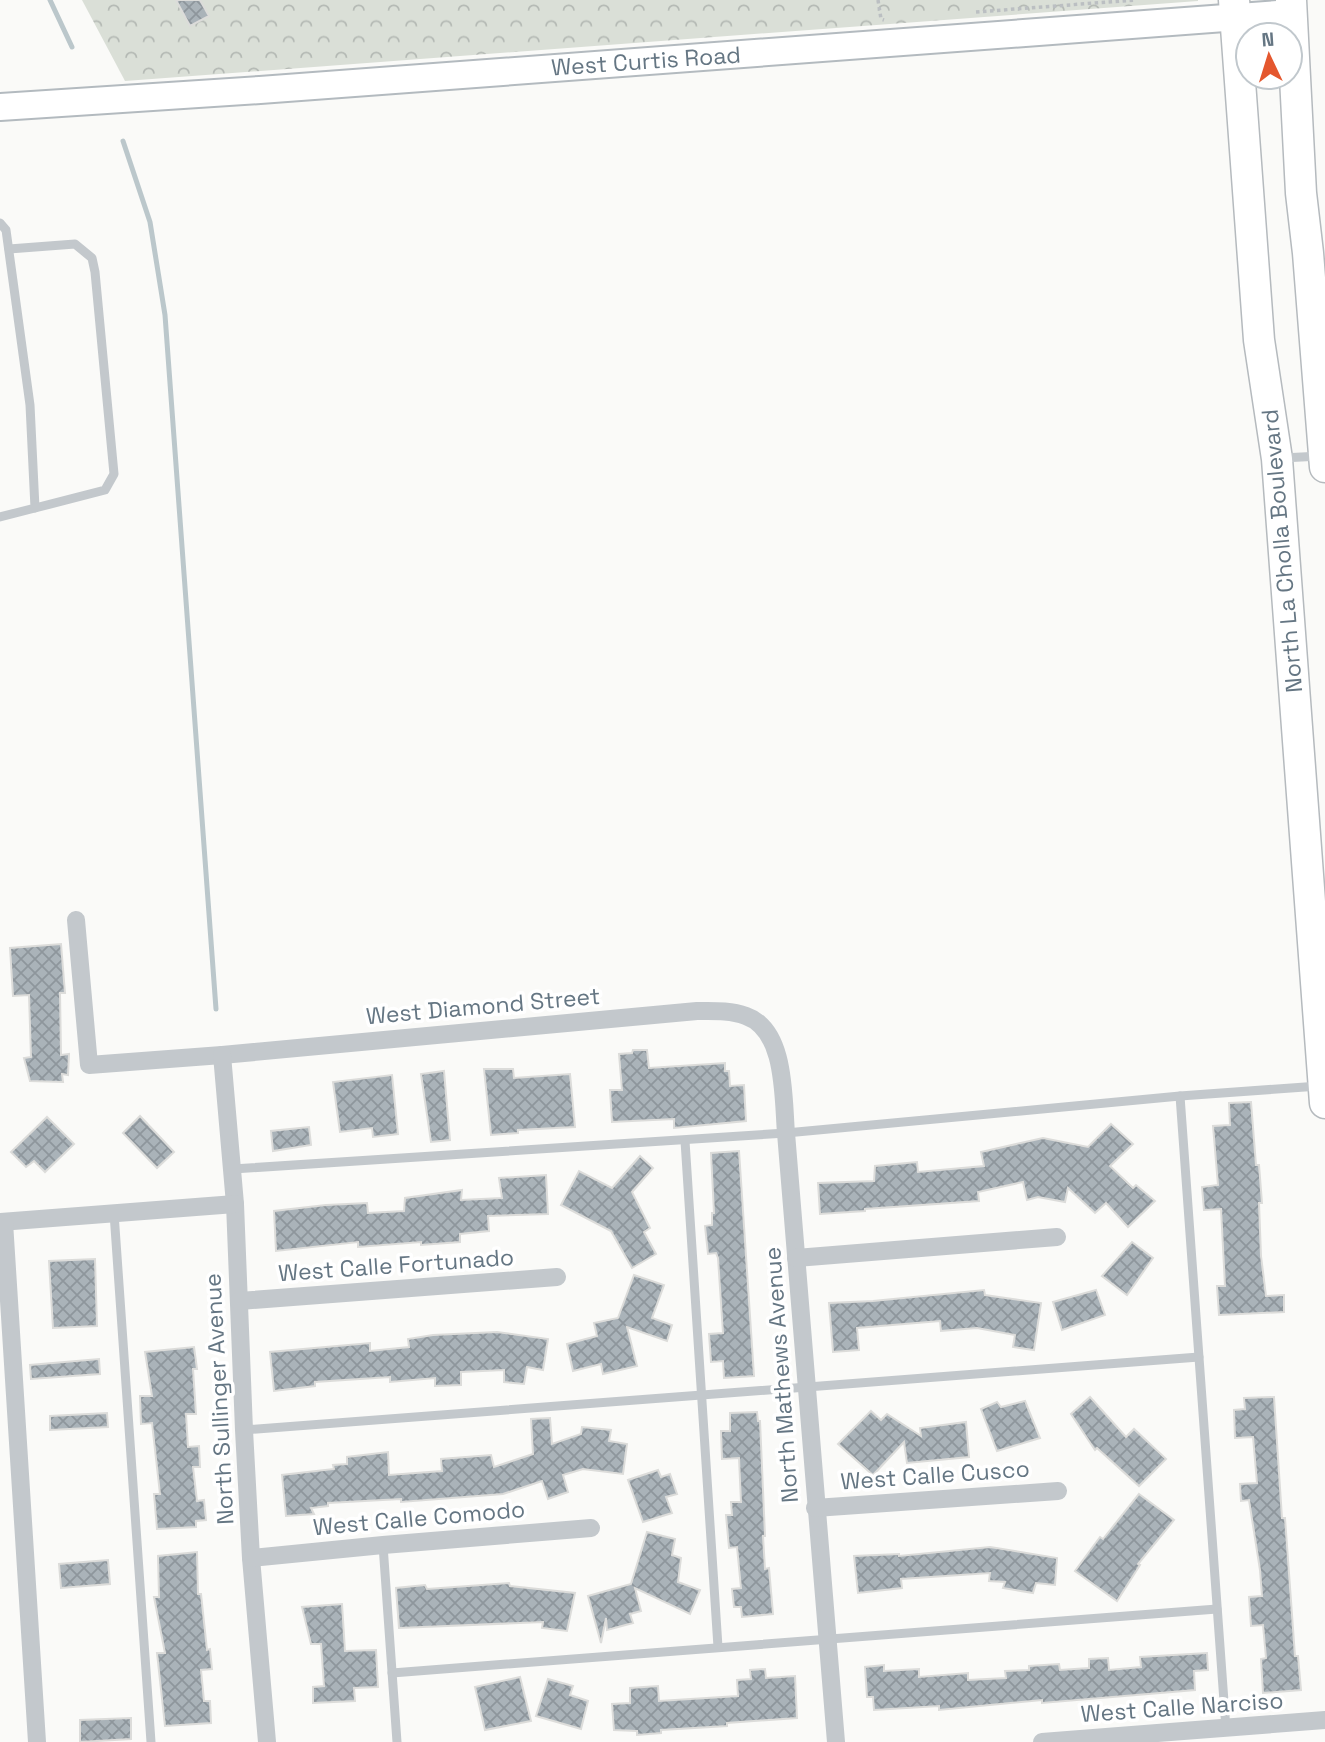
<svg xmlns="http://www.w3.org/2000/svg" width="1325" height="1742" font-family="'Space Grotesk',sans-serif">
<style>
.park{fill:url(#park-crowns)}
.lines{fill:none;stroke-linecap:round;stroke-linejoin:round}
.stream{stroke:#bbc7cb;stroke-width:5}
.building{fill:url(#building-cross-hatch);stroke:#dcdcda;stroke-width:2}
.secondary-casing{stroke:#b3babf;stroke-width:30}
.primary-casing{stroke:#b5babe;stroke-width:33}
.path{stroke:#bbbfc2;stroke-width:3.5;stroke-dasharray:3.5 3.5;stroke-linecap:butt}
.lane{stroke:#c3c8cc;stroke-width:9}
.street{stroke:#c3c8cc;stroke-width:18}
.secondary{stroke:#fff;stroke-width:26}
.primary{stroke:#fff;stroke-width:30}
.labels{text-anchor:middle;stroke-width:7;stroke-linejoin:round;paint-order:stroke}
.street-label{font-size:23px;fill:#657683;stroke:#fff}
</style>
<defs>
<pattern id="park-crowns" width="20" height="18" patternUnits="userSpaceOnUse" patternTransform="scale(1.75)"><rect width="20" height="18" fill="#dadfd7"/><path d="M2 6a3 3 0 1 1 6 0M12 15a3 3 0 1 1 6 0" fill="none" stroke="#b4b9b4"/></pattern>
<pattern id="building-cross-hatch" width="8" height="8" patternUnits="userSpaceOnUse" patternTransform="scale(1.75)"><rect width="8" height="8" fill="#aab3b9"/><path d="M0 0l8 8M0 8l8-8" fill="none" stroke="#8e969c"/></pattern>
</defs>
<rect width="100%" height="100%" fill="#fafaf8"/>
<path class="park" d="M 82,0 L 1198,0 L 1198,1 L 125,81 Z"/>
<g class="lines">
<g class="stream">
<path d="M 50,0 L 72,47"/>
<path d="M 123,141 L 150,222 L 165,315 L 216,1009"/>
</g>
</g>
<g class="building">
<path d="M 176,0 L 200,0 L 209,16 L 190,26 Z"/>
<path d="M 61,944 L 65,993 L 60,993 L 61,1055 L 69,1054 L 68,1075 L 62,1074 L 63,1082 L 30,1081 L 24,1058 L 31,1057 L 29,995 L 13,996 L 10,948 Z"/>
<path d="M 633,1050 L 647,1050 L 649,1068 L 725,1063 L 725,1071 L 729,1071 L 730,1086 L 744,1085 L 746,1121 L 674,1128 L 674,1119 L 612,1122 L 610,1090 L 622,1090 L 619,1054 L 632,1053 Z"/>
<path d="M 484,1069 L 513,1069 L 514,1078 L 570,1074 L 575,1127 L 518,1130 L 518,1133 L 491,1135 Z"/>
<path d="M 444,1071 L 450,1140 L 431,1142 L 421,1074 Z"/>
<path d="M 392,1075 L 398,1134 L 373,1137 L 372,1128 L 340,1132 L 333,1082 Z"/>
<path d="M 1251,1102 L 1256,1165 L 1259,1165 L 1262,1203 L 1259,1203 L 1261,1256 L 1266,1296 L 1284,1295 L 1284,1312 L 1219,1315 L 1217,1286 L 1225,1286 L 1221,1209 L 1204,1210 L 1202,1187 L 1218,1185 L 1213,1126 L 1230,1125 L 1229,1103 Z"/>
<path d="M 140,1116 L 174,1152 L 157,1168 L 123,1133 Z"/>
<path d="M 47,1117 L 74,1144 L 45,1172 L 34,1161 L 26,1167 L 11,1152 Z"/>
<path d="M 1111,1124 L 1133,1144 L 1110,1166 L 1133,1188 L 1136,1185 L 1155,1201 L 1128,1227 L 1106,1203 L 1095,1213 L 1068,1188 L 1065,1202 L 1038,1197 L 1027,1200 L 1023,1182 L 978,1192 L 979,1201 L 865,1209 L 865,1211 L 820,1214 L 818,1183 L 874,1181 L 875,1166 L 917,1162 L 918,1172 L 984,1166 L 981,1152 L 1043,1138 L 1088,1147 Z"/>
<path d="M 309,1127 L 311,1145 L 273,1151 L 271,1131 Z"/>
<path d="M 739,1151 L 754,1376 L 724,1378 L 723,1361 L 711,1362 L 709,1334 L 723,1333 L 718,1258 L 716,1253 L 708,1254 L 705,1226 L 712,1225 L 712,1213 L 714,1213 L 711,1153 Z"/>
<path d="M 640,1156 L 653,1168 L 632,1192 L 650,1228 L 644,1232 L 656,1254 L 632,1268 L 611,1231 L 561,1205 L 579,1171 L 612,1188 Z"/>
<path d="M 546,1175 L 548,1214 L 488,1216 L 489,1231 L 460,1234 L 460,1242 L 421,1245 L 421,1242 L 358,1247 L 358,1242 L 276,1251 L 274,1211 L 326,1205 L 367,1203 L 368,1213 L 404,1211 L 405,1198 L 462,1190 L 461,1200 L 502,1198 L 499,1178 Z"/>
<path d="M 1132,1242 L 1153,1258 L 1127,1295 L 1102,1276 Z"/>
<path d="M 95,1259 L 97,1326 L 53,1328 L 49,1261 Z"/>
<path d="M 634,1275 L 664,1285 L 652,1318 L 672,1325 L 667,1341 L 627,1327 L 637,1366 L 603,1374 L 601,1364 L 573,1371 L 567,1344 L 597,1336 L 594,1323 L 618,1318 Z"/>
<path d="M 984,1290 L 985,1295 L 1041,1303 L 1034,1350 L 1013,1347 L 1015,1335 L 977,1328 L 941,1331 L 940,1321 L 857,1328 L 859,1350 L 833,1352 L 829,1303 L 873,1301 Z"/>
<path d="M 1096,1290 L 1105,1315 L 1062,1330 L 1053,1302 Z"/>
<path d="M 497,1332 L 548,1339 L 543,1370 L 527,1367 L 524,1384 L 504,1382 L 504,1370 L 461,1372 L 461,1385 L 435,1386 L 435,1378 L 390,1382 L 390,1377 L 315,1382 L 315,1386 L 274,1391 L 270,1352 L 370,1343 L 370,1351 L 409,1347 L 408,1339 L 433,1335 Z"/>
<path d="M 194,1347 L 197,1369 L 193,1369 L 196,1414 L 186,1414 L 188,1447 L 199,1446 L 200,1467 L 193,1467 L 197,1501 L 204,1500 L 206,1520 L 196,1521 L 196,1527 L 157,1529 L 154,1494 L 160,1494 L 152,1423 L 141,1424 L 140,1396 L 152,1396 L 145,1352 Z"/>
<path d="M 99,1359 L 100,1374 L 31,1379 L 30,1365 Z"/>
<path d="M 1090,1397 L 1126,1437 L 1134,1429 L 1166,1459 L 1139,1486 L 1097,1448 L 1095,1450 L 1071,1414 Z"/>
<path d="M 1274,1397 L 1282,1518 L 1285,1518 L 1295,1656 L 1298,1656 L 1301,1690 L 1263,1693 L 1261,1659 L 1266,1658 L 1263,1625 L 1251,1626 L 1249,1597 L 1262,1596 L 1260,1570 L 1249,1500 L 1241,1501 L 1240,1484 L 1257,1483 L 1253,1437 L 1235,1438 L 1234,1410 L 1245,1409 L 1244,1398 Z"/>
<path d="M 1025,1401 L 1040,1438 L 997,1451 L 981,1409 L 997,1402 L 1001,1407 Z"/>
<path d="M 871,1411 L 881,1420 L 887,1414 L 921,1436 L 920,1428 L 966,1422 L 969,1457 L 907,1463 L 904,1442 L 873,1475 L 838,1444 Z"/>
<path d="M 757,1412 L 758,1421 L 760,1421 L 765,1536 L 763,1536 L 765,1569 L 769,1568 L 773,1614 L 742,1617 L 741,1607 L 734,1607 L 732,1589 L 741,1588 L 737,1547 L 729,1548 L 726,1515 L 732,1515 L 731,1502 L 741,1502 L 739,1458 L 722,1459 L 721,1431 L 730,1431 L 730,1413 Z"/>
<path d="M 107,1413 L 108,1427 L 50,1430 L 50,1416 Z"/>
<path d="M 550,1418 L 552,1444 L 581,1434 L 582,1427 L 611,1430 L 609,1441 L 627,1444 L 623,1474 L 583,1469 L 563,1475 L 568,1492 L 548,1499 L 542,1481 L 503,1494 L 401,1502 L 401,1499 L 328,1503 L 328,1506 L 311,1508 L 314,1514 L 286,1516 L 282,1475 L 334,1469 L 333,1465 L 347,1464 L 347,1457 L 388,1452 L 389,1475 L 442,1471 L 441,1459 L 491,1455 L 494,1467 L 533,1454 L 531,1419 Z"/>
<path d="M 658,1470 L 661,1477 L 670,1474 L 677,1494 L 666,1497 L 672,1513 L 643,1522 L 628,1480 Z"/>
<path d="M 1139,1494 L 1174,1520 L 1138,1564 L 1140,1565 L 1117,1601 L 1075,1571 L 1100,1537 L 1103,1539 Z"/>
<path d="M 647,1532 L 675,1539 L 672,1555 L 681,1558 L 678,1582 L 700,1590 L 690,1614 L 635,1588 L 641,1611 L 630,1614 L 633,1623 L 607,1630 L 606,1618 L 601,1643 L 588,1596 L 631,1584 Z"/>
<path d="M 990,1547 L 1057,1558 L 1055,1585 L 1036,1583 L 1033,1593 L 1003,1588 L 1005,1582 L 989,1581 L 990,1573 L 901,1579 L 902,1588 L 858,1593 L 854,1556 L 899,1554 L 899,1556 Z"/>
<path d="M 197,1552 L 198,1594 L 201,1594 L 207,1650 L 210,1649 L 212,1669 L 201,1670 L 204,1701 L 210,1701 L 211,1723 L 165,1726 L 157,1653 L 165,1653 L 154,1597 L 159,1597 L 158,1556 Z"/>
<path d="M 108,1560 L 110,1584 L 61,1588 L 59,1564 Z"/>
<path d="M 509,1583 L 510,1586 L 575,1593 L 567,1631 L 542,1628 L 543,1622 L 399,1628 L 396,1588 L 425,1585 L 427,1589 Z"/>
<path d="M 342,1604 L 345,1651 L 376,1650 L 378,1687 L 354,1688 L 355,1701 L 313,1703 L 313,1687 L 324,1686 L 321,1644 L 311,1644 L 302,1607 Z"/>
<path d="M 1207,1653 L 1208,1670 L 1194,1671 L 1195,1690 L 1042,1703 L 1042,1700 L 939,1710 L 939,1706 L 874,1710 L 873,1697 L 867,1697 L 865,1667 L 884,1665 L 884,1671 L 919,1669 L 919,1677 L 968,1673 L 968,1680 L 1006,1678 L 1005,1671 L 1029,1670 L 1029,1666 L 1059,1664 L 1060,1670 L 1089,1668 L 1089,1659 L 1108,1658 L 1109,1670 L 1141,1667 L 1140,1657 Z"/>
<path d="M 765,1669 L 766,1678 L 795,1676 L 797,1718 L 727,1723 L 727,1726 L 661,1730 L 661,1733 L 637,1735 L 637,1731 L 614,1730 L 612,1704 L 630,1703 L 630,1688 L 658,1686 L 659,1701 L 738,1696 L 737,1680 L 751,1679 L 750,1670 Z"/>
<path d="M 520,1677 L 531,1721 L 485,1730 L 475,1687 Z"/>
<path d="M 548,1679 L 573,1686 L 570,1695 L 588,1701 L 581,1729 L 536,1716 Z"/>
<path d="M 131,1718 L 131,1739 L 80,1742 L 80,1720 Z"/>
</g>
<g class="lines">
<defs>
<path id="secondary" d="M 0,107 L 260,90 L 1292,13"/>
<g id="primary">
<path d="M 1234,0 L 1259,340 L 1277,459 L 1325,1103"/>
<path d="M 1291,0 L 1301,193 L 1308,253 L 1325,467"/>
</g>
</defs>
<use href="#secondary" class="secondary-casing"/>
<use href="#primary" class="primary-casing"/>
<g class="path">
<path d="M 878,0 L 881,19 L 884,20"/>
<path d="M 976,12 L 1135,0"/>
</g>
<g class="lane">
<path d="M 0,223 L 6,230 L 30,405 L 35,508 L 0,517"/>
<path d="M 9,249 L 75,244 L 92,258 L 95,272 L 114,474 L 105,490 L 35,508"/>
<path d="M 1282,458 L 1321,456"/>
<path d="M 1180,1096 L 1226,1729"/>
<path d="M 685,1141 L 718,1647"/>
<path d="M 233,1169 L 786,1133 L 1180,1096 L 1319,1086"/>
<path d="M 114,1213 L 151,1742"/>
<path d="M 244,1430 L 1199,1357"/>
<path d="M 383,1545 L 397,1742"/>
<path d="M 392,1673 L 1217,1609"/>
</g>
<g class="street">
<path d="M 76,920 L 89,1065 L 222,1055 L 697,1011 C 713,1011 730,1010 746,1016 C 786,1030 783,1097 786,1133 L 836,1742"/>
<path d="M 222,1055 L 235,1204 L 244,1430 L 251,1558 L 267,1742"/>
<path d="M 0,1222 L 235,1204"/>
<path d="M 4,1222 L 37,1742"/>
<path d="M 796,1258 L 1057,1237"/>
<path d="M 239,1301 L 557,1277"/>
<path d="M 815,1508 L 1058,1491"/>
<path d="M 251,1558 L 383,1545 L 591,1528"/>
<path d="M 1042,1742 L 1325,1720"/>
</g>
<use href="#secondary" class="secondary"/>
<use href="#primary" class="primary"/>
</g>
<g class="labels">
<g class="street-label">
<text transform="translate(646 61) rotate(-4)" y="8">West Curtis Road</text>
<text transform="translate(1282 551) rotate(-95)" y="8">North La Cholla Boulevard</text>
<text transform="translate(483 1006) rotate(-5)" y="8">West Diamond Street</text>
<text transform="translate(396 1265) rotate(-4)" y="8">West Calle Fortunado</text>
<text transform="translate(781 1375) rotate(-94)" y="8">North Mathews Avenue</text>
<text transform="translate(219 1399) rotate(-93)" y="8">North Sullinger Avenue</text>
<text transform="translate(935 1475) rotate(-4)" y="8">West Calle Cusco</text>
<text transform="translate(419 1518) rotate(-5)" y="8">West Calle Comodo</text>
<text transform="translate(1182 1707) rotate(-4)" y="8">West Calle Narciso</text>
</g>
</g>
<g transform="translate(1269 56) rotate(356)"><circle r="33" fill="#ffffff" stroke="#c1c8cd" stroke-width="2"/>
<path d="M0-5L12 26L0 18L-12 26Z" fill="#e4572e"/>
<text y="-10" font-size="19" font-weight="bold" text-anchor="middle" fill="#657683">N</text>
</g>
</svg>
